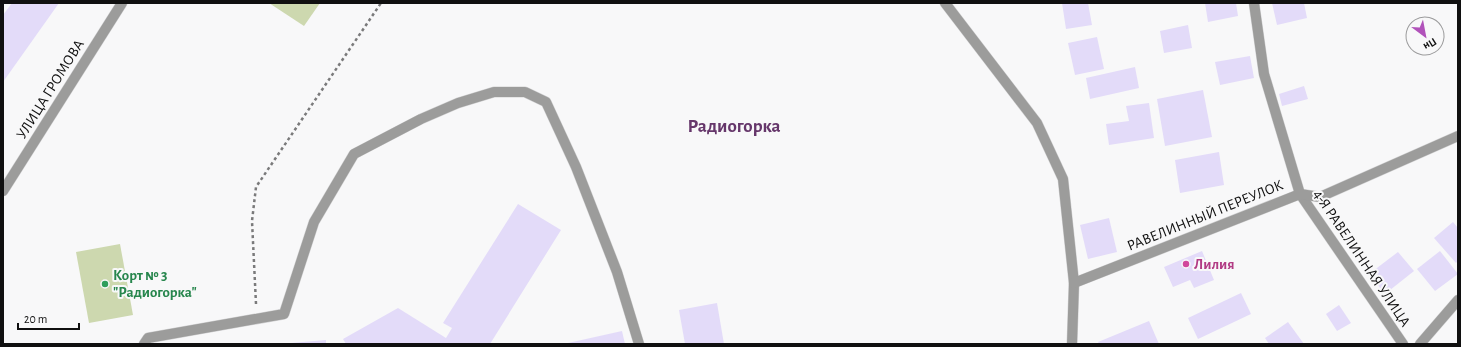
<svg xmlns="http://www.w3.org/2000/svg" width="1461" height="347" font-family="'Alegreya Sans',sans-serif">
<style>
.green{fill:#cdd8af}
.building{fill:#e3dbf9}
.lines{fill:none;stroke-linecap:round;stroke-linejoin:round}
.minor-casing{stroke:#d3d3d4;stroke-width:11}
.path{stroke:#7a7a7b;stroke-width:2.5;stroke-dasharray:3 3;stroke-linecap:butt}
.minor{stroke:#9c9c9b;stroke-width:10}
.hotel-dot{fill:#d1479c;stroke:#f8f8f9;stroke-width:1.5}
.leisure-dot{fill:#2e9e5b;stroke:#f8f8f9;stroke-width:1.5}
.labels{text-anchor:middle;stroke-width:4;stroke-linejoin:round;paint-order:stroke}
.street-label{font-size:15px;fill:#101010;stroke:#f8f8f9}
.hotel-label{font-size:15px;font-weight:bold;fill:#b23c85;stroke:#f8f8f9;text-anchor:start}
.leisure-label{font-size:15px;font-weight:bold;fill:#27864d;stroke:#f8f8f9;text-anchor:start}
.district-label{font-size:19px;font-weight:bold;fill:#66376b;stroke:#f8f8f9}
</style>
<rect width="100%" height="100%" fill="#f8f8f9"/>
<g class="green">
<path d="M 269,3 L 320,3 L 304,26 Z"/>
<path d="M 120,244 L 133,315 L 89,323 L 76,252 Z"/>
</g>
<g class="building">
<path d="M 12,3 L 59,3 L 3,82 L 3,15 Z"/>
<path d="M 1062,3 L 1088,3 L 1092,25 L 1066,29 Z"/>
<path d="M 1205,3 L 1236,3 L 1238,16 L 1208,22 Z"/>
<path d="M 1272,3 L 1304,3 L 1307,18 L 1277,25 Z"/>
<path d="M 1188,25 L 1192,48 L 1164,53 L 1160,31 Z"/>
<path d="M 1097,37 L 1104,69 L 1075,75 L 1068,43 Z"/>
<path d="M 1250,56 L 1254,78 L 1220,85 L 1215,62 Z"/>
<path d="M 1135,67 L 1139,88 L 1090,99 L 1086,78 Z"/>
<path d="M 1304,86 L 1308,99 L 1282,106 L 1279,94 Z"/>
<path d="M 1203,90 L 1212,137 L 1165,146 L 1157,99 Z"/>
<path d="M 1149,103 L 1154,138 L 1109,145 L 1106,124 L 1129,121 L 1126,106 Z"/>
<path d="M 1219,152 L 1224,185 L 1180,193 L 1175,160 Z"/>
<path d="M 518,204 L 561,230 L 490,344 L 346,344 L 343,339 L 398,308 L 446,338 L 452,328 L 443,323 Z"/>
<path d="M 1109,218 L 1117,252 L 1088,259 L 1080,225 Z"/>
<path d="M 1453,222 L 1458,228 L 1458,261 L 1456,263 L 1434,238 Z"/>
<path d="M 1202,251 L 1214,280 L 1194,288 L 1190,280 L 1173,287 L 1164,267 Z"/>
<path d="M 1440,251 L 1458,274 L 1435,291 L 1417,269 Z"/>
<path d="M 1398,252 L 1414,271 L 1385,294 L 1369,274 Z"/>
<path d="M 1241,293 L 1251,314 L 1198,339 L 1188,318 Z"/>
<path d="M 717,303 L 724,344 L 685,344 L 679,310 Z"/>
<path d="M 1339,305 L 1351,323 L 1337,331 L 1326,314 Z"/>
<path d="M 1149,321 L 1159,344 L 1099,344 L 1098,342 Z"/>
<path d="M 1288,322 L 1304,344 L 1269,344 L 1265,338 Z"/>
<path d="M 622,331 L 625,344 L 568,344 L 568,343 Z"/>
<path d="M 326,340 L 326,344 L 291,344 L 291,343 Z"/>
</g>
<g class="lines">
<defs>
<g id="minor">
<path d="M 945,3 L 1037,123 L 1063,179 L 1074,283 L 1072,344"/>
<path d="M 1254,3 L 1264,74 L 1300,194 L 1403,344"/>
<path d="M 3,191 L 122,3"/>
<path d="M 1074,283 L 1300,194 L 1320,197 L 1458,136"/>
<path d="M 144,344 L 148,338 L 284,314 L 314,222 L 354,154 L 421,119 L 458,103 L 494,92 L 525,92 L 546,102 L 576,167 L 617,272 L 639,344"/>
<path d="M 1420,344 L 1458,300"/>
</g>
</defs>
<use href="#minor" class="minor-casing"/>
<path class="path" d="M 256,304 L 252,221 L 256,187 L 381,3"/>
<use href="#minor" class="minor"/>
</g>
<circle class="hotel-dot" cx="1186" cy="264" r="4"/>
<circle class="leisure-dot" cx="105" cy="284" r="4"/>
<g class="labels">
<g class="street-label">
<text transform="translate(50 89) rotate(-58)" y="5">УЛИЦА ГРОМОВА</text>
<text transform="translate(1205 215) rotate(-22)" y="5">РАВЕЛИННЫЙ ПЕРЕУЛОК</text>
<text transform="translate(1362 258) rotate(56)" y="5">4-Я РАВЕЛИННАЯ УЛИЦА</text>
</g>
<g class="hotel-label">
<text x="1194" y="269">Лилия</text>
</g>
<g class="leisure-label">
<text x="113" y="280">Корт № 3<tspan x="113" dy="17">"Радиогорка"</tspan></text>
</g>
<g class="district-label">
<text x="734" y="132">Радиогорка</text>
</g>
</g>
<rect width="1461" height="347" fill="none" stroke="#101010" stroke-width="8"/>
<g transform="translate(1425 36) rotate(148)"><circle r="19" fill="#f8f8f9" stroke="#9b9b9c"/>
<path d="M0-3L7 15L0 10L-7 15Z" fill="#b152ba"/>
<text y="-6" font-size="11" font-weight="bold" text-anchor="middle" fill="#101010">Пн</text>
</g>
<path d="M18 323v6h61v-6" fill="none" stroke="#101010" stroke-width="2"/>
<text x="24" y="323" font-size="12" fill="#101010" stroke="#f8f8f9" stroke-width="3" paint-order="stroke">20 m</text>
</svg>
